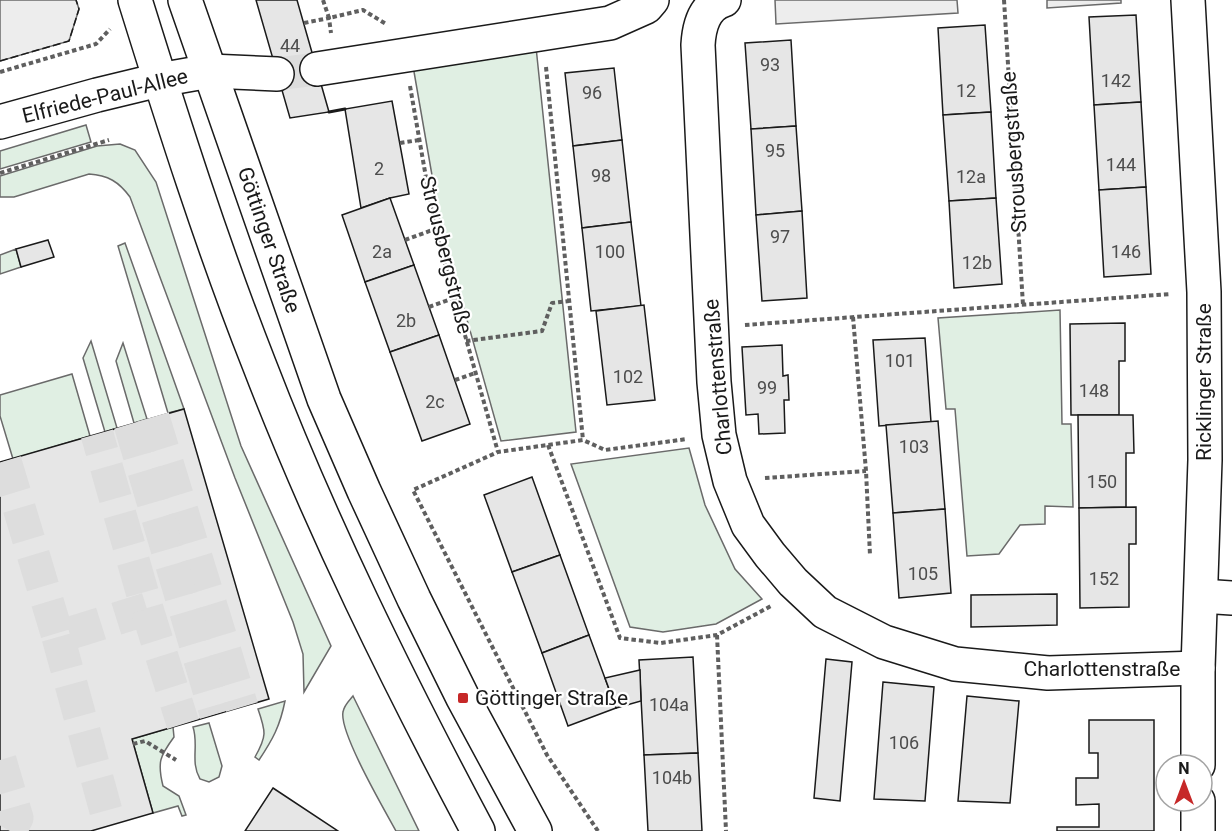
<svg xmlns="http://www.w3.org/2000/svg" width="1232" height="831" font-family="Roboto,sans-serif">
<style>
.green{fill:#e0efe3;stroke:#6a6a6a;stroke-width:1.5}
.parking{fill:#ededed;stroke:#6a6a6a;stroke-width:1.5}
.building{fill:#e6e6e6;stroke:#1a1a1a;stroke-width:1.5}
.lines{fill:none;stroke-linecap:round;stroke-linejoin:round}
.minor-tunnel{stroke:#ddd;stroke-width:33;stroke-dasharray:33 16;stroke-linecap:butt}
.minor-casing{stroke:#1a1a1a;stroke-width:36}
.major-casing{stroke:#1a1a1a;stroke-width:36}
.path{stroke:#5f5f5f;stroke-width:4;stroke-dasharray:4.5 3;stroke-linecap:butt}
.minor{stroke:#fff;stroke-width:33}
.major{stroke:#fff;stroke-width:33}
.fence{stroke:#1a1a1a;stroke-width:1.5;stroke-dasharray:8 3;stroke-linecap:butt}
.wall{stroke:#1a1a1a;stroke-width:3}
.poi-dot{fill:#c62828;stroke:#fff;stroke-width:2}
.labels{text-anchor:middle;stroke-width:4.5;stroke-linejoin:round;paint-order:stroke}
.number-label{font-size:18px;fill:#4d4d4d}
.street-label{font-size:21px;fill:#1a1a1a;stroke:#fff}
.poi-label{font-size:21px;fill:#1a1a1a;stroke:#fff;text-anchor:start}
</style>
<rect width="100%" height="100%" fill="#fff"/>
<g class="green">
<path d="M 536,47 L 576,432 L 501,441 L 441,227 L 413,66 Z"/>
<path d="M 86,125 L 91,142 L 0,169 L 0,151 Z"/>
<path d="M 120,144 L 135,150 L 156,182 L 241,446 L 331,646 L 304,692 L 303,654 L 293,622 L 235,478 L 130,197 C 119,182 108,175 89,174 L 14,197 L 0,197 L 0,176 L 97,146 Z"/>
<path d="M 125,243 L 184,409 L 168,413 L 118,246 Z"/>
<path d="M 16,249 L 21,267 L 0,274 L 0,255 Z"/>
<path d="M 1060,310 L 1062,424 L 1071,424 L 1073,507 L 1045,506 L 1045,524 L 1020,525 L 999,554 L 967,556 L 955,409 L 946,409 L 938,318 Z"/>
<path d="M 91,341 L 117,428 L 105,432 L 83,358 Z"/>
<path d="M 123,343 L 147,419 L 134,423 L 116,361 Z"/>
<path d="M 72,374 L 90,436 L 13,459 L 0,416 L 0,395 Z"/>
<path d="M 689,448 L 705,505 L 735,569 L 762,599 L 716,624 L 663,632 L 630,627 L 571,464 Z"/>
<path d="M 353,696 L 419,831 L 396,831 C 384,809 339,732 343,712 C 344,705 349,701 353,696 Z"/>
<path d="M 285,701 C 280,726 273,739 259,760 L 255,757 C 267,736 266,732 258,709 Z"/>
<path d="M 209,723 L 222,766 L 219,777 L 209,782 L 200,779 C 190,762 199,745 193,727 Z"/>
<path d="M 173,727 L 174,737 C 160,756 157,762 163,786 L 179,796 L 186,815 L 182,816 L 178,806 L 153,813 L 132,739 Z"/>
</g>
<g class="parking">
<path d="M 0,0 L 76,0 L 79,9 L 69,41 L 0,61 Z"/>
<path d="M 775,0 L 957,0 L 958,13 L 776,24 Z"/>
<path d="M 1047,0 L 1121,0 L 1121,3 L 1047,8 Z"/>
</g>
<g class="building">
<path d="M 256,0 L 297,0 L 329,112 L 290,118 Z"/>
<path d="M 1136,15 L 1141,102 L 1094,105 L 1089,17 Z"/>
<path d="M 985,25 L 991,112 L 943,115 L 938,28 Z"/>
<path d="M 791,40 L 796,126 L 751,129 L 745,43 Z"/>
<path d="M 614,68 L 622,140 L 573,146 L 565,73 Z"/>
<path d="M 392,101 L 409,194 L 390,198 L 361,208 L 345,109 Z"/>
<path d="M 1141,102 L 1146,187 L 1099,190 L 1094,105 Z"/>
<path d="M 991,112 L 996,198 L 949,201 L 943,115 Z"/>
<path d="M 796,126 L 802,211 L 756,215 L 751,129 Z"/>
<path d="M 622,140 L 631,222 L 582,228 L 573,146 Z"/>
<path d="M 1146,187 L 1151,274 L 1104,277 L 1099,190 Z"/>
<path d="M 390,198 L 414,265 L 365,282 L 342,215 Z"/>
<path d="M 996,198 L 1002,284 L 954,288 L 949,201 Z"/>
<path d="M 802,211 L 807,298 L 762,301 L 756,215 Z"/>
<path d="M 631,222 L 641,306 L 591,311 L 582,228 Z"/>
<path d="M 48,240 L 54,257 L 21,267 L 16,249 Z"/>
<path d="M 414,265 L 439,335 L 390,352 L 365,282 Z"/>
<path d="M 644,305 L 655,400 L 607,405 L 596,311 Z"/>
<path d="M 1125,323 L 1125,361 L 1119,361 L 1119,415 L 1071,415 L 1070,324 Z"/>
<path d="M 439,335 L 470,424 L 422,441 L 390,352 Z"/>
<path d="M 925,338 L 931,422 L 879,426 L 873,340 Z"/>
<path d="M 782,345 L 783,376 L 788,375 L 789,400 L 784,400 L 785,433 L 759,434 L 758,414 L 746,415 L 742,347 Z"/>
<path d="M 184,409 L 269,699 L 132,739 L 153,813 L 91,831 L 0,831 L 0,462 Z"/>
<path d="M 1078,415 L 1133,415 L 1134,453 L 1126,453 L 1126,507 L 1079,508 Z"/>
<path d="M 938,421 L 945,509 L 893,513 L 886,425 Z"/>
<path d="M 532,477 L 560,555 L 512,572 L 484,495 Z"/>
<path d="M 1136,507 L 1136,544 L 1129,544 L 1129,607 L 1080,608 L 1079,508 Z"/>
<path d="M 945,509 L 951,593 L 899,598 L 893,513 Z"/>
<path d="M 560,555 L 589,635 L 542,653 L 512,572 Z"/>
<path d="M 1057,594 L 1057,625 L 971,627 L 971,595 Z"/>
<path d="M 589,635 L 616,708 L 568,726 L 542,653 Z"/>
<path d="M 693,657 L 698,753 L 644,755 L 639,660 Z"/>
<path d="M 826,659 L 852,662 L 840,801 L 814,798 Z"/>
<path d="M 640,670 L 641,701 L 616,708 L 605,678 Z"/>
<path d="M 883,682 L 934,687 L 925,801 L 874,799 Z"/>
<path d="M 967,696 L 1019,701 L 1010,803 L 958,801 Z"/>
<path d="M 1089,720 L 1154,720 L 1154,831 L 1057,831 L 1057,827 L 1099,827 L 1099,804 L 1076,805 L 1076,778 L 1098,778 L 1098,753 L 1089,753 Z"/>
<path d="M 698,753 L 702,831 L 648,831 L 644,755 Z"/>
<path d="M 273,788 L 338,831 L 245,831 Z"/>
</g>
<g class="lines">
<g class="minor-tunnel">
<path d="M 277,74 L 317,69"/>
<path d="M 153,417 L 242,707"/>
<path d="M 130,424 L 216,714"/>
<path d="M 5,461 L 58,637 L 147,609 L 97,434"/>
<path d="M 147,609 L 183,724"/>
<path d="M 58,637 L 106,811"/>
<path d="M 0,760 L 17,818 L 10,831"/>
</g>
<defs>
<g id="minor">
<path d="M 724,0 C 704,6 699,27 698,45 L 714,382 L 719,435 L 730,481 L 748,525 L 770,555 L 793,582 L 825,612 L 884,642 L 955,664 L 1048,673 L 1198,668"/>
<path d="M 1188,0 L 1204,292 L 1205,460 L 1198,668 L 1198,765"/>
<path d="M 317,69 L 610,23 L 646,7 L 652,0"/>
<path d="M 0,122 L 97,95 L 159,80 L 210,71 L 277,74"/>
<path d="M 1201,596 L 1232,598"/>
<path d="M 1198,831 L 1198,801"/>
</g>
<g id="major">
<path d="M 135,0 C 173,122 212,245 259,364 C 321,525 397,679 478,831"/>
<path d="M 185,0 L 324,399 L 364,491 L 414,599 L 463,698 L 535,831"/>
</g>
</defs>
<use href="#minor" class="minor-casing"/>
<use href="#major" class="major-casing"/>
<g class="path">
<path d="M 323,0 L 329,18 L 363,10 L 386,24"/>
<path d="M 1004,0 L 1023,305"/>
<path d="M 304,23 L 329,18 L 331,33"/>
<path d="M 546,67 L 583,440"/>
<path d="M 0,72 L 96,44 L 110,29"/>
<path d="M 410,86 L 435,229 L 498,452"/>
<path d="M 400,143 L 419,140"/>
<path d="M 0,173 L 109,140"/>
<path d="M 405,240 L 435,229"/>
<path d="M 429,307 L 454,298"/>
<path d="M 853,317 L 866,471 L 870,555"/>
<path d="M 745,325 L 1171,294"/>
<path d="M 466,341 L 542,331 L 552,303 L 569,301"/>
<path d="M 455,380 L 475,373"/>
<path d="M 548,445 L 620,638 L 661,643 L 717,635 L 771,606"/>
<path d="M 765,478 L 866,471"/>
<path d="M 717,635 L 726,831"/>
<path d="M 133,744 L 145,741 L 176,760"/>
<path d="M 598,831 L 547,755 L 413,490 L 498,452 L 583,440 L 605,450 L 687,439"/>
</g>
<use href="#minor" class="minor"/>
<use href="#major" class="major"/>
<path class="fence" d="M 0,61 L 69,41 L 79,9 L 76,0"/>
<path class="wall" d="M 329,112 L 345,109"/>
</g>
<rect class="poi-dot" x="457" y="692" width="12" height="12" rx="3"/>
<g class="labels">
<g class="number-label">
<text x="290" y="52">44</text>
<text x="770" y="71">93</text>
<text x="1116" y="87">142</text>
<text x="966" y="97">12</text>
<text x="592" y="99">96</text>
<text x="775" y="157">95</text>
<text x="1121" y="171">144</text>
<text x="379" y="175">2</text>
<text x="601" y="182">98</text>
<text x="971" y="183">12a</text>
<text x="780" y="243">97</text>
<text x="382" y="258">2a</text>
<text x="610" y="258">100</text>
<text x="1126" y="258">146</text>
<text x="977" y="269">12b</text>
<text x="406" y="327">2b</text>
<text x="900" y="367">101</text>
<text x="628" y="383">102</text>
<text x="767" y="394">99</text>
<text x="1094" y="397">148</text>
<text x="435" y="408">2c</text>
<text x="914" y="453">103</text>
<text x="1102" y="488">150</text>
<text x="923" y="580">105</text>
<text x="1104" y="585">152</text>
<text x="669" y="711">104a</text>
<text x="904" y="749">106</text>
<text x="672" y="784">104b</text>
</g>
<g class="street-label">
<text transform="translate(105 96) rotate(-14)" y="7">Elfriede-Paul-Allee</text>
<text transform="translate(1014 152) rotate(-94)" y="7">Strousbergstraße</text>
<text transform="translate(269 240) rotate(71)" y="7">Göttinger Straße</text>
<text transform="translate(446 255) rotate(76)" y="7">Strousbergstraße</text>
<text transform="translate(718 377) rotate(-95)" y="7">Charlottenstraße</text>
<text transform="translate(1204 382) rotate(-90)" y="7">Ricklinger Straße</text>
<text x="1102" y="676">Charlottenstraße</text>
</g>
<g class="poi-label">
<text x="475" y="705">Göttinger Straße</text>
</g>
</g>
<g transform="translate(1184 783)"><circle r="28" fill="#ffffff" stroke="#a3a3a3" stroke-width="1.5"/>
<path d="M0-4.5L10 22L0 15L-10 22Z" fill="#c62828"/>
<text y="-9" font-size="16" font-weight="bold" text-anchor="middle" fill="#1a1a1a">N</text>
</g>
</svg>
